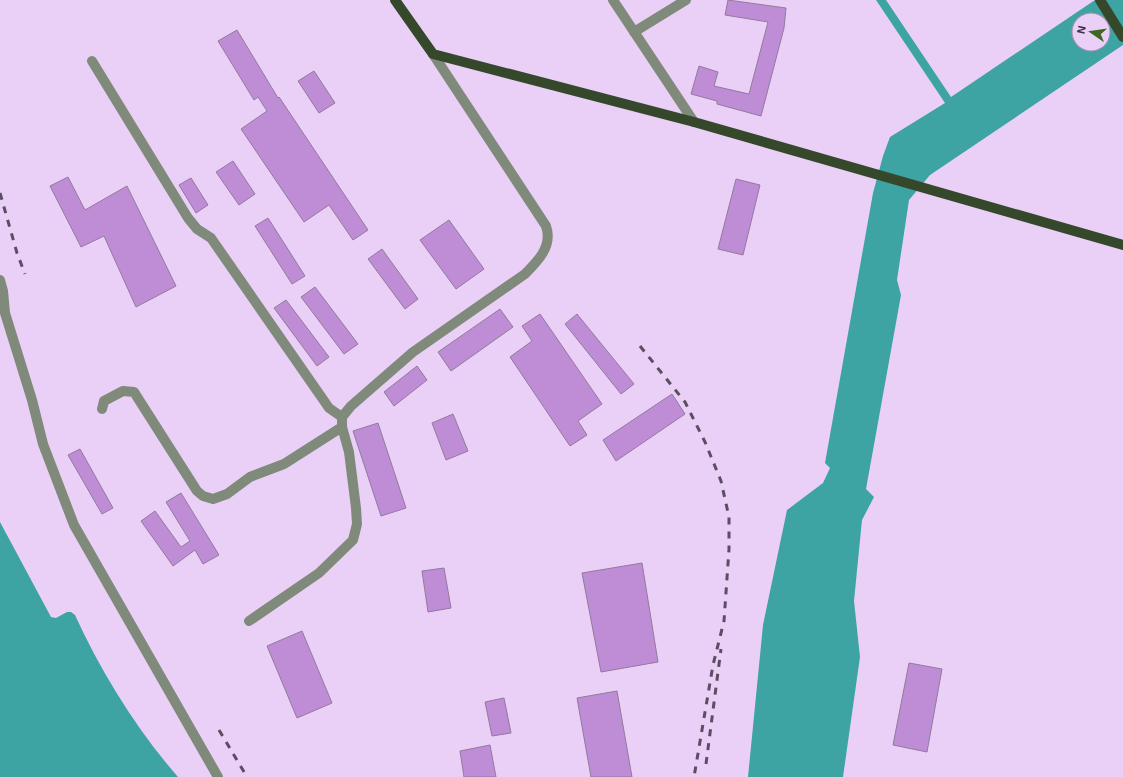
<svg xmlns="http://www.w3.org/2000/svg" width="1123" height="777" font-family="'Exo 2',sans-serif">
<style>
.water{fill:#3da3a3;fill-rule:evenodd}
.building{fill:#bf8dd5;stroke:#927a9d}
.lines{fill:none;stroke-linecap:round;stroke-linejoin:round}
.minor{stroke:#7f8a7a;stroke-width:10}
.major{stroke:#36482c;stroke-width:10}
.rail{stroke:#5c4e62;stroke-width:3;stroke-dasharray:7 7;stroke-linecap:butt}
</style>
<rect width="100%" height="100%" fill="#ead0f7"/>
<g class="water">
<path d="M 876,0 L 886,0 L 951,97 L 1095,0 L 1123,0 L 1123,45 L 930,175 L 909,200 L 897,280 L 901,295 L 866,489 L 874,497 L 862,520 L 854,601 L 860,657 L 843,777 L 748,777 L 763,625 L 787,510 L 823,483 L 830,468 L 825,463 L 873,193 L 883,156 L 890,137 L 945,103 ZM 1079,20 L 1103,20 L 1103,44 L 1079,44 Z"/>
<path d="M 0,522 L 51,617 L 56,618 L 67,612 L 71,612 L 75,615 C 101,672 137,730 178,777 L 0,777 Z"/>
</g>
<g class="building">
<path d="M 728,0 L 786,8 L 784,28 L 761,116 L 717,104 L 717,101 L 691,94 L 699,66 L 718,72 L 714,86 L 749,94 L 768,22 L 725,15 Z"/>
<path d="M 237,30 L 278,98 L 279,97 L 368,230 L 353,240 L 329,205 L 304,222 L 241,129 L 267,111 L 258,97 L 254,100 L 218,41 Z"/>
<path d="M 314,71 L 335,103 L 319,113 L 298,81 Z"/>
<path d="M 233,161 L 255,194 L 239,205 L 216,172 Z"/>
<path d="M 68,177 L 85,210 L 127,186 L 176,286 L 136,307 L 104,236 L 81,247 L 50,186 Z"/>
<path d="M 191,178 L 208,205 L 196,213 L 179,185 Z"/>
<path d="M 736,179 L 760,185 L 743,255 L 718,249 Z"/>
<path d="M 268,218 L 305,276 L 292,284 L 255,226 Z"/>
<path d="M 449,220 L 484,269 L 456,289 L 420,240 Z"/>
<path d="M 382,249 L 418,299 L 405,309 L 368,259 Z"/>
<path d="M 315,287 L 358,344 L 344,354 L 301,297 Z"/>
<path d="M 286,300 L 329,357 L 317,366 L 274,308 Z"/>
<path d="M 500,309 L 513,327 L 451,371 L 438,352 Z"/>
<path d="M 540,314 L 602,404 L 578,421 L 587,435 L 570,446 L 510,357 L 532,341 L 522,326 Z"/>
<path d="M 577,314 L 634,384 L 621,394 L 565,324 Z"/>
<path d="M 417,366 L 427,380 L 394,406 L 384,392 Z"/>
<path d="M 672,394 L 685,414 L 616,461 L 603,440 Z"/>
<path d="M 453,414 L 468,451 L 446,460 L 432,423 Z"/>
<path d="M 378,423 L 406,508 L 381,516 L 353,431 Z"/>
<path d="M 80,449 L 113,508 L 102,514 L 68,455 Z"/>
<path d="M 181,493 L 219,555 L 203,564 L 195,550 L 173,566 L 141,521 L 155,511 L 181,547 L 190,541 L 166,502 Z"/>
<path d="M 642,563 L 658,662 L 601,672 L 582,573 Z"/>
<path d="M 444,568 L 451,608 L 428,612 L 422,571 Z"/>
<path d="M 302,631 L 332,703 L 297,718 L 267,646 Z"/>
<path d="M 909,663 L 942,669 L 927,752 L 893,745 Z"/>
<path d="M 617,691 L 632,777 L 591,777 L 577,698 Z"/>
<path d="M 504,698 L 511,733 L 492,736 L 485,702 Z"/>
<path d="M 490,745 L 496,777 L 464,777 L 460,751 Z"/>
</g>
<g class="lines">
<g class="minor">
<path d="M 613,0 L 694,122"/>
<path d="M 634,32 L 686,0"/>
<path d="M 92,61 L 188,218 L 197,229 L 211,238 L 329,408 L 342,417"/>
<path d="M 0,280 L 3,291 L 5,313 L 32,400 L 43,444 L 74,525 L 218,777"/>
<path d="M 102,409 L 104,401 L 123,391 L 134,392 L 197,491 L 203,496 L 213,499 L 227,494 L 250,477 L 284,464 L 342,427"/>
<path d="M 249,621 L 319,573 L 353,540 L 357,524 L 356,508 L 349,452 L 342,427 L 342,417 L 351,406 L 413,352 L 525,274 C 538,261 553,246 546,226 L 433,54"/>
</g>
<g class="major">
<path d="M 395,0 L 433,54 L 694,122 L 1123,245"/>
<path d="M 1100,0 L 1123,37"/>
</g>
<g class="rail">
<path d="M 0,193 L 17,253 L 25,274"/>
<path d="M 640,346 L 685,402 L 705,442 L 721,481 L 729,517 L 729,549 L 724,621 L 713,665 L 694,777"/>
<path d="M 219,730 L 247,777"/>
<path d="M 706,764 L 721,649"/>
</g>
</g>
<g transform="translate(1091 32) rotate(283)"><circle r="19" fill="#ead0f7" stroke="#a490ae"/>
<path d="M0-3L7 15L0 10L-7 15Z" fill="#3e6724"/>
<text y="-6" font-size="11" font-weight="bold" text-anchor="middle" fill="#3c3141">N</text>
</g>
</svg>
